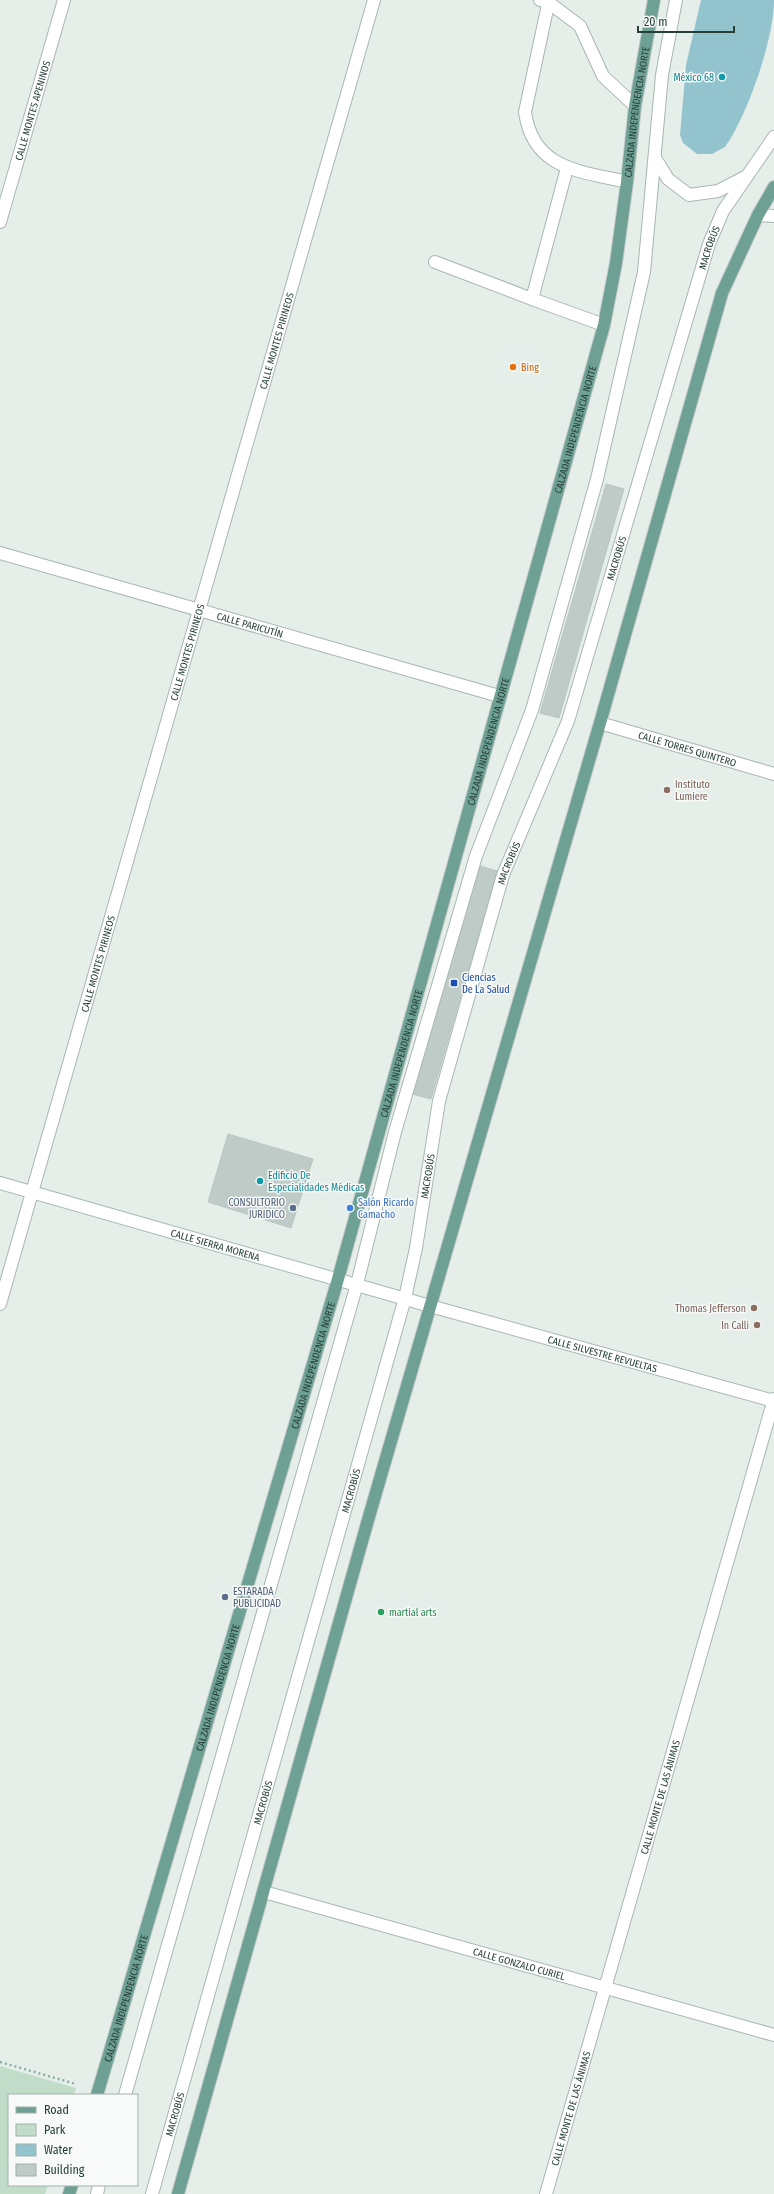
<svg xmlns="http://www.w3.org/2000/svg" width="774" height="2194" font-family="'Fira Sans Condensed',sans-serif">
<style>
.green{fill:#c1ddc9}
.water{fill:#93c4ce}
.building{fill:#becbc7;stroke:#b9c7c1}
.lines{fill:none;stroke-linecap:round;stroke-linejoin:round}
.lane-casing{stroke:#a9b6b1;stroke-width:14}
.street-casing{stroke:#a9b6b1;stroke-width:14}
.secondary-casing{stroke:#a5b9b2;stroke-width:14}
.primary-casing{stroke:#c2c9c8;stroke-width:14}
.path{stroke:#89afa4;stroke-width:2.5;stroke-dasharray:2 3;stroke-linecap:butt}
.lane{stroke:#fff;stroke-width:12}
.street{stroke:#fff;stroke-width:12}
.secondary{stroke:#fff;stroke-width:12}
.primary{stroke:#6ea094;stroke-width:12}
.culture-dot{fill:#0f9aa8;stroke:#f7faf9;stroke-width:1.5}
.food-dot{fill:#e8710a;stroke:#f7faf9;stroke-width:1.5}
.education-dot{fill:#8d6e63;stroke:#f7faf9;stroke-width:1.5}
.transit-dot{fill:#1a4fb4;stroke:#f7faf9;stroke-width:1.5}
.service-dot{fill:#5c6f8a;stroke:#f7faf9;stroke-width:1.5}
.shop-dot{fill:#3f7fe0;stroke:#f7faf9;stroke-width:1.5}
.leisure-dot{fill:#2e9e5b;stroke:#f7faf9;stroke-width:1.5}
.labels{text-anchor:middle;stroke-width:3;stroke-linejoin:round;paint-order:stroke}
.culture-label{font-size:10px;fill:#0d838f;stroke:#f7faf9;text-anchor:end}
.street-label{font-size:10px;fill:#263f39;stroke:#f7faf9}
.food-label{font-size:10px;fill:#c56008;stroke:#f7faf9;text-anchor:start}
.education-label{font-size:10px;fill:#785e54;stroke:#f7faf9;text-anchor:end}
.transit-label{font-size:10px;fill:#164399;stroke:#f7faf9;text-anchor:start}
.service-label{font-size:10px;fill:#4e5e75;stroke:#f7faf9;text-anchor:end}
.shop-label{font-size:10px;fill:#366cbe;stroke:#f7faf9;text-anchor:start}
.leisure-label{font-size:10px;fill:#27864d;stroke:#f7faf9;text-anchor:start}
</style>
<rect width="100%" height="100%" fill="#e6eeea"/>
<path class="green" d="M 0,2066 L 76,2088 L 74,2095 L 9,2095 L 9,2185 L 48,2185 L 45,2194 L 0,2194 Z"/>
<path class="water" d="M 701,0 L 774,0 C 774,39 748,114 725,147 L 712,154 L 697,154 L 683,143 L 680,135 L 686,65 Z"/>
<g class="building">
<path d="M 606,484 L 624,489 L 559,718 L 540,713 Z"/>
<path d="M 477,865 L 497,871 L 431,1099 L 412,1094 Z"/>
<path d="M 228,1134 L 313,1159 L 291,1228 L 208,1202 Z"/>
</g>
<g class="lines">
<defs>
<g id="lane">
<path d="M 549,0 L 525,112 C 533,170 581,171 627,182"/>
<path d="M 655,158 L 668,179 L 689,195 L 718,191 L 747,176"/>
<path d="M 567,168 L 532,299 L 604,325"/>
<path d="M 758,215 L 774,216"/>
<path d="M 435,262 L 532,299"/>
<path d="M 125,2095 L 357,1284 L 395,1132 L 476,856 L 532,710 L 597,479 L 644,272 L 662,75 L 676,0"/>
<path d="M 97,2194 L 99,2185"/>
<path id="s1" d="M 152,2194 L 405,1298 L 416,1248 L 439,1101 L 503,875 L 568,721 L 709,244 L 723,211 L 774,137"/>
</g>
<g id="street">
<path d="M 540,0 L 548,2 L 580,26 L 603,76 L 635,106"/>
<path id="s2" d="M 0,222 L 64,0"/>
<path id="s3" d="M 0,553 L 499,696"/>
<path id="s4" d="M 600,723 L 774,774"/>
<path id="s5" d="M 0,1304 L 374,0"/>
<path id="s6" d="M 430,1306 L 774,1401"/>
<path id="s7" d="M 264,1892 L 774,2035"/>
<path id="s8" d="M 546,2194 L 774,1399"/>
</g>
<g id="secondary">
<path id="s9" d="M 0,1183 L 430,1306"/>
</g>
<g id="primary">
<path id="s10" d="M 97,2095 L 338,1279 L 604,325 L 616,263 L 627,182 L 635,106 L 654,0"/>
<path d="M 69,2194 L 72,2185"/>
<path d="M 178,2194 L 368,1520 L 600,723 L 722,293 L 758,215 L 774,187"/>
</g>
</defs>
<use href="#lane" class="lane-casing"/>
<use href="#street" class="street-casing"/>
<use href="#secondary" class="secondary-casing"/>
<use href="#primary" class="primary-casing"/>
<path class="path" d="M 0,2062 L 76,2084"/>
<use href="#lane" class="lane"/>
<use href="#street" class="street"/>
<use href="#secondary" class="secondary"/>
<use href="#primary" class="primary"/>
</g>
<g class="culture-dot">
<circle cx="722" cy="77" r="4"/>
<circle cx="260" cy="1181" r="4"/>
</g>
<circle class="food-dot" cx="513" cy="367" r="4"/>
<g class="education-dot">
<circle cx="667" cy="790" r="4"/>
<circle cx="754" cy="1308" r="4"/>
<circle cx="757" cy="1325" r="4"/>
</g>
<rect class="transit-dot" x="450" y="979" width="8" height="8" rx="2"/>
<g class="service-dot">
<circle cx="293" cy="1208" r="4"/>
<circle cx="225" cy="1597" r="4"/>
</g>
<circle class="shop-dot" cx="350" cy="1208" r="4"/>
<circle class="leisure-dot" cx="381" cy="1612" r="4"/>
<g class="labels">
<g class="culture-label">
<text x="714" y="81">México 68</text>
<text x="268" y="1179" text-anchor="start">Edificio De<tspan x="268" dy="12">Especialidades Médicas</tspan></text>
</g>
<g class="street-label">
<text dy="4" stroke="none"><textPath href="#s2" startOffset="116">CALLE MONTES APENINOS</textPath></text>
<text dy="4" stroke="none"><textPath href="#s10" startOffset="2057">CALZADA INDEPENDENCIA NORTE</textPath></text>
<text dy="4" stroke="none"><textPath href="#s1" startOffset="2027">MACROBÚS</textPath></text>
<text dy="4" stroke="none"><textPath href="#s5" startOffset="1002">CALLE MONTES PIRINEOS</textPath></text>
<text dy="4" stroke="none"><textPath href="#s10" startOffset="1733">CALZADA INDEPENDENCIA NORTE</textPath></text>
<text dy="4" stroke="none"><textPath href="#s1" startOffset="1703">MACROBÚS</textPath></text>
<text dy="4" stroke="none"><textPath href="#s3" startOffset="260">CALLE PARICUTÍN</textPath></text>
<text dy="4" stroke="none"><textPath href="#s5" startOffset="678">CALLE MONTES PIRINEOS</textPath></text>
<text dy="4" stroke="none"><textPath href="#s10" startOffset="1409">CALZADA INDEPENDENCIA NORTE</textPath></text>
<text dy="4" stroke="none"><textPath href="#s4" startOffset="91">CALLE TORRES QUINTERO</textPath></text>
<text dy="4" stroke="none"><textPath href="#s1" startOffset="1379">MACROBÚS</textPath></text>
<text dy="4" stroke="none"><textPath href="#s5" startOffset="354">CALLE MONTES PIRINEOS</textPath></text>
<text dy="4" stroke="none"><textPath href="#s10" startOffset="1085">CALZADA INDEPENDENCIA NORTE</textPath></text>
<text dy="4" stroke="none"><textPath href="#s1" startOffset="1055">MACROBÚS</textPath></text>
<text dy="4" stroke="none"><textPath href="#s9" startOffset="224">CALLE SIERRA MORENA</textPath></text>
<text dy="4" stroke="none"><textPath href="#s6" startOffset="179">CALLE SILVESTRE REVUELTAS</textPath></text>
<text dy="4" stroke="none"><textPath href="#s10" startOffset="761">CALZADA INDEPENDENCIA NORTE</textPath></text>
<text dy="4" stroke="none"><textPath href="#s1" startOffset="731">MACROBÚS</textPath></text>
<text dy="4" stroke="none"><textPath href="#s10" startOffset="425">CALZADA INDEPENDENCIA NORTE</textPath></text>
<text dy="4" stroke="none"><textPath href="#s8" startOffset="413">CALLE MONTE DE LAS ÁNIMAS</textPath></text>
<text dy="4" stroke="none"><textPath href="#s1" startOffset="407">MACROBÚS</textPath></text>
<text dy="4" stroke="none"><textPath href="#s7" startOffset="265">CALLE GONZALO CURIEL</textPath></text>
<text dy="4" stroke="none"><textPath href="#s10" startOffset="101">CALZADA INDEPENDENCIA NORTE</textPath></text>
<text dy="4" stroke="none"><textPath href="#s8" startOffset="89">CALLE MONTE DE LAS ÁNIMAS</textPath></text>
<text dy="4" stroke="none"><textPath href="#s1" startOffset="83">MACROBÚS</textPath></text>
</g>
<g class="food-label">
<text x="521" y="371">Bing</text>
</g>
<g class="education-label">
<text x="675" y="788" text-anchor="start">Instituto<tspan x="675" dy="12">Lumiere</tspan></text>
<text x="746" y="1312">Thomas Jefferson</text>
<text x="749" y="1329">In Calli</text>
</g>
<g class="transit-label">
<text x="462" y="981">Ciencias<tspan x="462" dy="12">De La Salud</tspan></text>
</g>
<g class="service-label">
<text x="285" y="1206">CONSULTORIO<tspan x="285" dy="12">JURIDICO</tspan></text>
<text x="233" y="1595" text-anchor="start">ESTARADA<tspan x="233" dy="12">PUBLICIDAD</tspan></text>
</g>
<g class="shop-label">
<text x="358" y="1206">Salón Ricardo<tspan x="358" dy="12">Camacho</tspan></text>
</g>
<g class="leisure-label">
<text x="389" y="1616">martial arts</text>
</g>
</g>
<rect x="8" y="2094" width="130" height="92" fill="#f7faf9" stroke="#a3afac"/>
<rect x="16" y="2107" width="20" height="6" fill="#6ea094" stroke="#a3afac"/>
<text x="44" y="2114" font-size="12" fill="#263f39">Road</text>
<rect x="16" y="2124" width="20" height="12" fill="#c1ddc9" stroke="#a3afac"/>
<text x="44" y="2134" font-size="12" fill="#263f39">Park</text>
<rect x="16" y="2144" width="20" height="12" fill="#93c4ce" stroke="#a3afac"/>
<text x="44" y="2154" font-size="12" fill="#263f39">Water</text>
<rect x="16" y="2164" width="20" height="12" fill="#becbc7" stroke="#a3afac"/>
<text x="44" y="2174" font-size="12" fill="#263f39">Building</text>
<path d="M638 26v6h96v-6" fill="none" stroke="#263f39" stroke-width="2"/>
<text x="644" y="26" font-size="12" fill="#263f39" stroke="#f7faf9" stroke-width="3" paint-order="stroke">20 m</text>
</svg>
